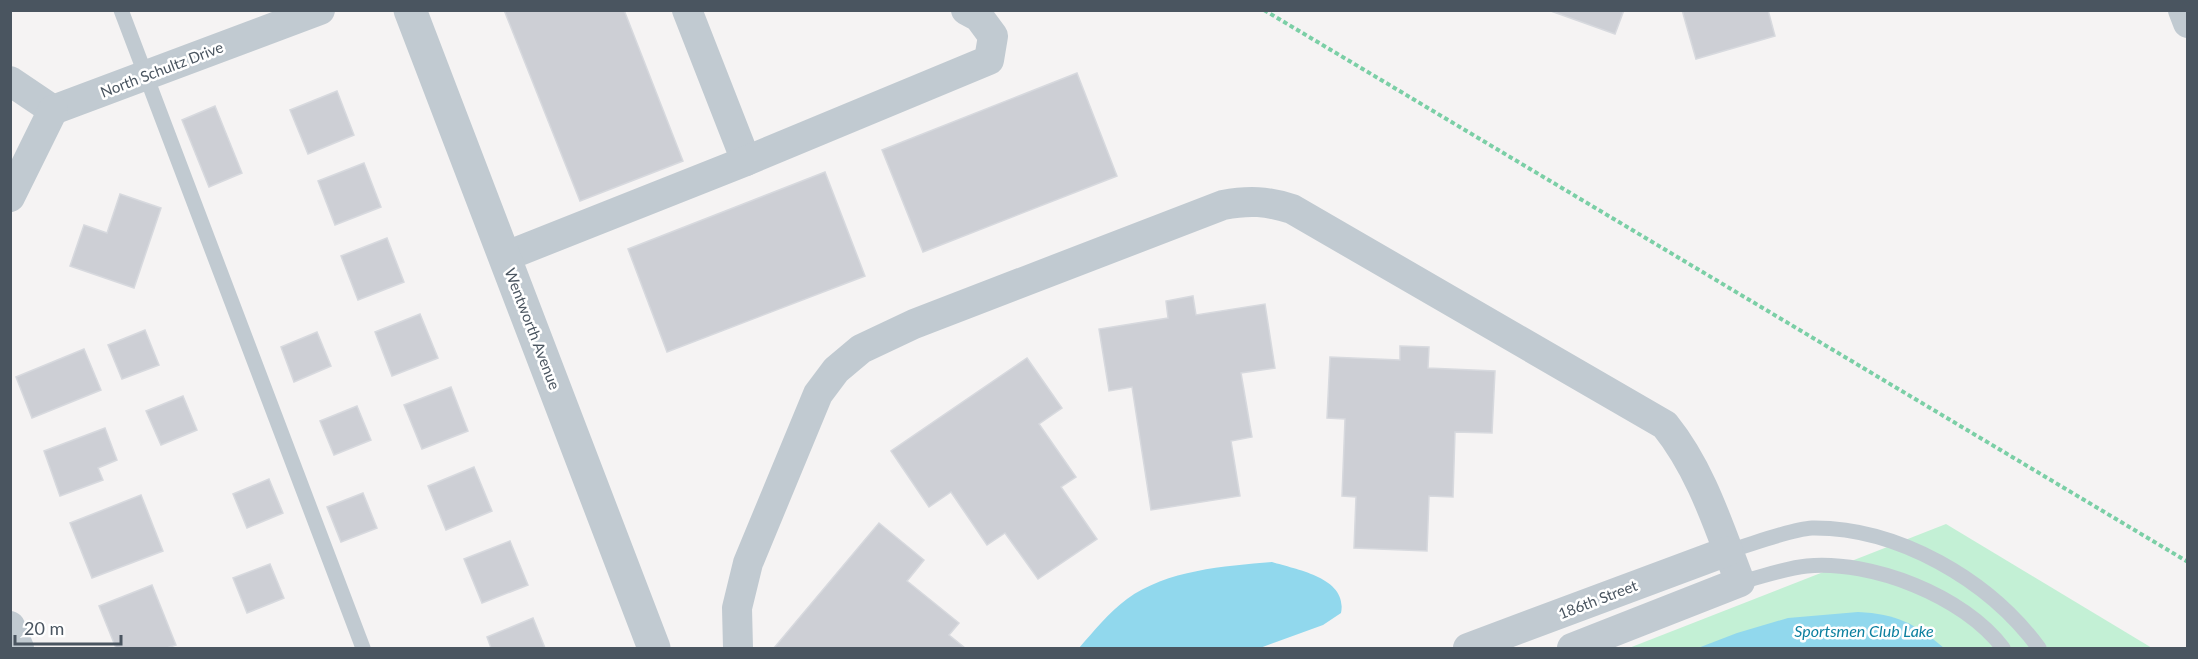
<svg xmlns="http://www.w3.org/2000/svg" width="2198" height="659" font-family="Lato,sans-serif">
<style>
.green{fill:#c3f0d5}
.water{fill:#91d8ed}
.building{fill:#cdcfd5;stroke:#d7d9de;stroke-width:1.5}
.lines{fill:none;stroke-linecap:round;stroke-linejoin:round}
.path{stroke:#7bcfa6;stroke-width:4;stroke-dasharray:4.5 3;stroke-linecap:butt}
.service{stroke:#c1cad1;stroke-width:15}
.minor{stroke:#c1cad1;stroke-width:30}
.tertiary{stroke:#c1cad1;stroke-width:33}
.labels{text-anchor:middle;stroke-width:5;stroke-linejoin:round;paint-order:stroke}
.street-label{font-size:15px;fill:#4a5560;stroke:#fff}
.water-label{font-size:16px;font-style:italic;fill:#0d80a0;stroke:#fff}
</style>
<rect width="100%" height="100%" fill="#f5f3f3"/>
<path class="green" d="M 1946,524 L 2152,648 L 1629,648 Z"/>
<g class="water">
<path d="M 1272,562 C 1298,570 1348,578 1341,613 L 1323,625 L 1260,648 L 1079,648 C 1094,631 1108,613 1127,599 C 1167,570 1224,566 1272,562 Z"/>
<path d="M 1858,612 C 1897,614 1914,623 1944,648 L 1698,648 L 1737,633 L 1788,618 Z"/>
</g>
<g class="building">
<path d="M 504,10 L 624,10 L 683,161 L 580,201 Z"/>
<path d="M 1548,10 L 1624,10 L 1615,34 Z"/>
<path d="M 1682,10 L 1768,10 L 1775,36 L 1696,59 Z"/>
<path d="M 1077,73 L 1117,176 L 923,252 L 882,150 Z"/>
<path d="M 337,91 L 354,135 L 308,154 L 290,110 Z"/>
<path d="M 215,106 L 242,173 L 209,187 L 182,120 Z"/>
<path d="M 364,163 L 381,207 L 335,225 L 318,181 Z"/>
<path d="M 825,172 L 865,276 L 667,352 L 628,249 Z"/>
<path d="M 120,194 L 161,208 L 134,288 L 70,266 L 84,225 L 107,233 Z"/>
<path d="M 387,238 L 404,282 L 358,300 L 341,256 Z"/>
<path d="M 1193,296 L 1196,315 L 1265,304 L 1275,368 L 1241,373 L 1252,437 L 1231,441 L 1240,496 L 1151,510 L 1132,387 L 1109,391 L 1099,329 L 1168,318 L 1166,301 Z"/>
<path d="M 420,314 L 438,358 L 392,376 L 375,332 Z"/>
<path d="M 145,330 L 159,365 L 122,379 L 108,345 Z"/>
<path d="M 317,332 L 331,366 L 294,382 L 281,347 Z"/>
<path d="M 1400,346 L 1429,347 L 1428,368 L 1495,371 L 1492,433 L 1455,432 L 1453,497 L 1429,496 L 1427,551 L 1354,548 L 1356,497 L 1342,496 L 1345,419 L 1327,418 L 1330,357 L 1400,360 Z"/>
<path d="M 84,349 L 101,390 L 32,418 L 16,377 Z"/>
<path d="M 1027,358 L 1062,408 L 1039,424 L 1076,477 L 1061,487 L 1097,539 L 1038,579 L 1005,533 L 987,545 L 951,492 L 929,507 L 891,451 Z"/>
<path d="M 451,387 L 468,431 L 422,449 L 404,405 Z"/>
<path d="M 183,396 L 197,430 L 161,445 L 146,411 Z"/>
<path d="M 357,406 L 371,440 L 334,455 L 320,421 Z"/>
<path d="M 105,428 L 117,460 L 98,468 L 103,480 L 60,496 L 44,451 Z"/>
<path d="M 474,467 L 492,511 L 446,530 L 428,486 Z"/>
<path d="M 269,479 L 283,513 L 247,528 L 233,494 Z"/>
<path d="M 363,493 L 377,528 L 341,542 L 327,507 Z"/>
<path d="M 141,495 L 163,551 L 92,578 L 70,523 Z"/>
<path d="M 879,523 L 924,560 L 907,581 L 959,623 L 949,635 L 965,648 L 774,648 Z"/>
<path d="M 510,541 L 528,585 L 482,603 L 464,559 Z"/>
<path d="M 270,564 L 284,598 L 247,613 L 233,578 Z"/>
<path d="M 152,585 L 176,645 L 167,648 L 116,648 L 99,606 Z"/>
<path d="M 533,618 L 545,648 L 491,648 L 487,637 Z"/>
</g>
<g class="lines">
<path class="path" d="M 1264,10 L 2188,562"/>
<g class="service">
<path d="M 121,10 L 363,648"/>
<path d="M 1728,551 C 1750,545 1791,529 1812,528 C 1898,527 1989,580 2039,648"/>
<path d="M 1740,582 C 1762,577 1785,568 1807,566 C 1872,560 1964,596 2003,648"/>
</g>
<g class="minor">
<path d="M 687,10 L 746,161"/>
<path d="M 2183,10 L 2188,23"/>
<path d="M 10,81 L 53,110"/>
<path d="M 53,110 L 320,10"/>
<path d="M 10,197 L 53,110"/>
<path d="M 504,257 L 746,161 L 989,60 L 993,36 L 979,17 L 966,10"/>
<path d="M 10,626 L 19,648"/>
<path d="M 738,648 L 737,608 L 748,563 L 818,394 L 836,370 L 861,349 L 914,324 L 1223,205 C 1249,200 1267,201 1292,209 L 1665,425 C 1702,471 1719,528 1740,582 L 1572,648"/>
<path d="M 1468,648 L 1728,551"/>
</g>
<path class="tertiary" d="M 410,10 L 654,648"/>
</g>
<g class="labels">
<g class="street-label">
<text transform="translate(162 70) rotate(-21)" y="5">North Schultz Drive</text>
<text transform="translate(532 329) rotate(69)" y="5">Wentworth Avenue</text>
<text transform="translate(1598 600) rotate(-21)" y="5">186th Street</text>
</g>
<g class="water-label">
<text x="1864" y="637">Sportsmen Club Lake</text>
</g>
</g>
<rect width="2198" height="659" fill="none" stroke="#4a5560" stroke-width="24"/>
<path d="M15 635v9h106v-9" fill="none" stroke="#4a5560" stroke-width="3"/>
<text x="24" y="635" font-size="18" fill="#4a5560" stroke="#ffffff" stroke-width="4.5" paint-order="stroke">20 m</text>
</svg>
